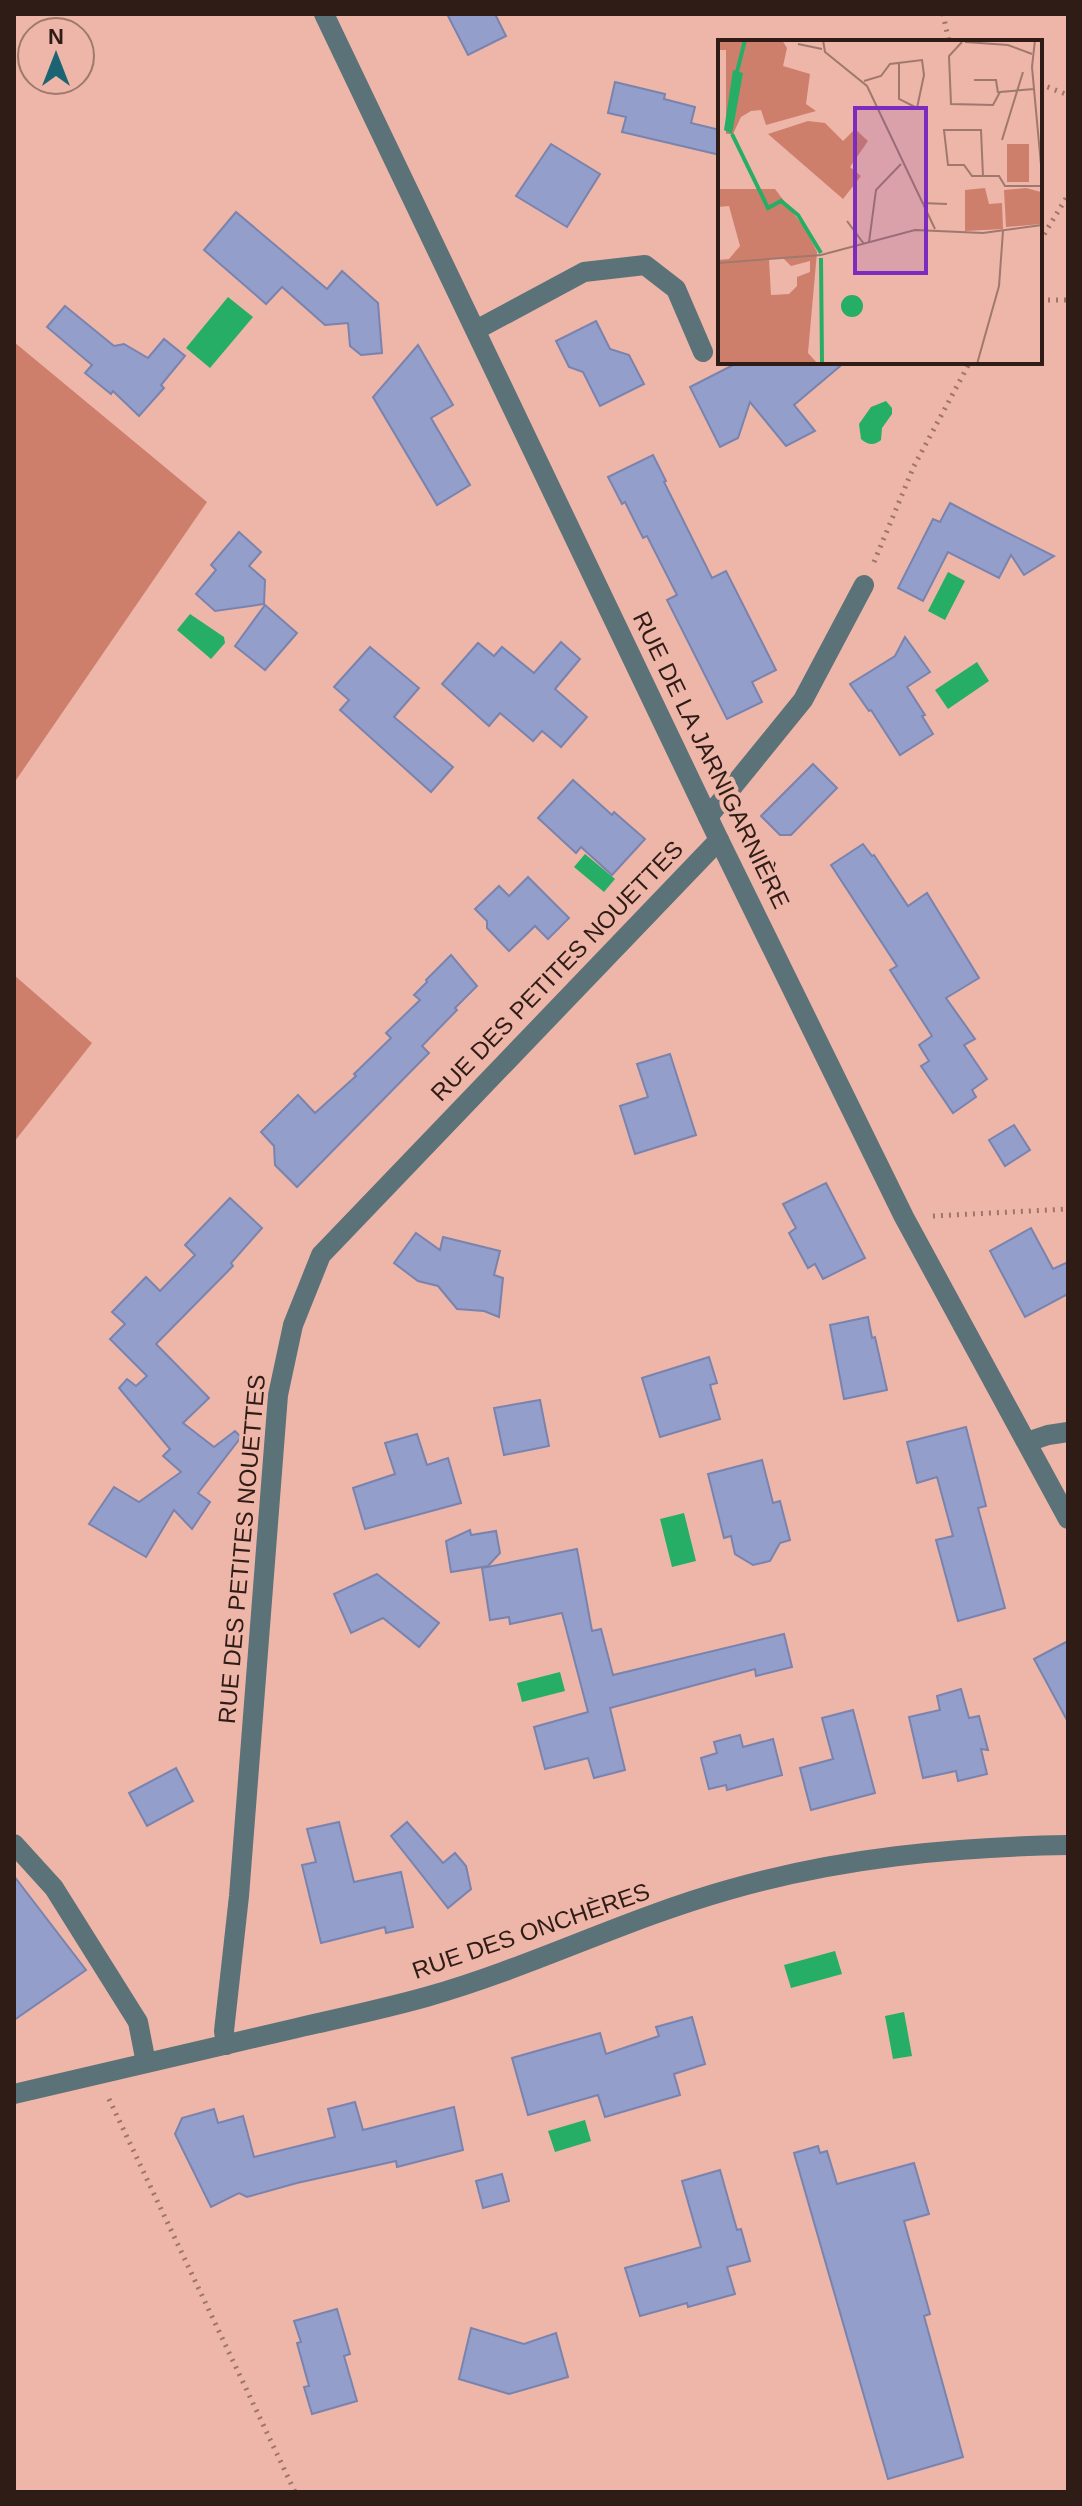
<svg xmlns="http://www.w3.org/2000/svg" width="1082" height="2506" font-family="Arial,sans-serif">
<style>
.green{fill:#ce7f6c}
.water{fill:#26ad66}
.building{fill:#949ecb;stroke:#7983ae;stroke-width:2}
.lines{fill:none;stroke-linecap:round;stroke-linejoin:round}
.path{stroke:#9d756b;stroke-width:5;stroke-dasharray:2 6;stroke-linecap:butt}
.minor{stroke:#5a7278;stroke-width:20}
.labels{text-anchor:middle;stroke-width:8;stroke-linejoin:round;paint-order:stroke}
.street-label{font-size:24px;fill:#301c17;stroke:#edb6a8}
.inset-river{fill:none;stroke:#26ad66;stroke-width:4}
.inset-road{fill:none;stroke:#a1786e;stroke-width:2}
.view{fill:#7b2cbf;fill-opacity:0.15;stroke:#7b2cbf;stroke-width:4}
.inset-edge{fill:none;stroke:#301c17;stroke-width:4}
</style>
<rect width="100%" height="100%" fill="#edb6a8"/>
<g class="green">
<path d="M 14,342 L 207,502 L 14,783 Z"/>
<path d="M 14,975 L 92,1043 L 14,1142 Z"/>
</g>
<g class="water">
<path d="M 228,297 L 253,317 L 210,368 L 186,348 Z"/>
<path d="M 886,401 L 892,408 L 892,414 L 882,428 L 881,440 C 874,446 868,445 861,439 L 859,424 L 871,407 Z"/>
<path d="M 948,572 L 965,581 L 945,620 L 928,611 Z"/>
<path d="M 190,614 L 224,637 L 225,643 L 211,659 L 177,630 Z"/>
<path d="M 977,662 L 989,681 L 948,709 L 935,690 Z"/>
<path d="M 585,854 L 615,879 L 604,892 L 574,867 Z"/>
<path d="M 684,1513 L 696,1561 L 672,1567 L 660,1519 Z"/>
<path d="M 560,1672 L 565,1691 L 522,1702 L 517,1683 Z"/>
<path d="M 835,1951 L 842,1974 L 791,1988 L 784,1965 Z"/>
<path d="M 904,2012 L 912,2056 L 893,2059 L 885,2016 Z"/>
<path d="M 585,2120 L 591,2141 L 555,2152 L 548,2131 Z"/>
</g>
<g class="building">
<path d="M 447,14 L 495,14 L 506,36 L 468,55 Z"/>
<path d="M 615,82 L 665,94 L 664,99 L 695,107 L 691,123 L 720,130 L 720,155 L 622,132 L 626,117 L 608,113 Z"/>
<path d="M 551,144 L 600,174 L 567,227 L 516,196 Z"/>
<path d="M 236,212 L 327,289 L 342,271 L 378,303 L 382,353 L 361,355 L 350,346 L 348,323 L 325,325 L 282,287 L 266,304 L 204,250 Z"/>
<path d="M 65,306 L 114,346 L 124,344 L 148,358 L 164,339 L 185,356 L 161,385 L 164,388 L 139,416 L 113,391 L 111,394 L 85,373 L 92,365 L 47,327 Z"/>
<path d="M 596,321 L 610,349 L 629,355 L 644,384 L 600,406 L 583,372 L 569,367 L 556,341 Z"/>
<path d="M 418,345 L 453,405 L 431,418 L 470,485 L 437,505 L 373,397 Z"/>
<path d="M 739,362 L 845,362 L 794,405 L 815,431 L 786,446 L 750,402 L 738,438 L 720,447 L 690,387 Z"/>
<path d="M 653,455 L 666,481 L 664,482 L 712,578 L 726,571 L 776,670 L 752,682 L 762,702 L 727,719 L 667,600 L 677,595 L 647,536 L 643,538 L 625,502 L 622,504 L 608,477 Z"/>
<path d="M 950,503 L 992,525 L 1054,556 L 1024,575 L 1011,555 L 999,578 L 948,552 L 923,601 L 898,588 L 933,519 L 940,522 Z"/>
<path d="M 239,532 L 261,552 L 249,566 L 265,580 L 264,604 L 215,611 L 196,594 L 216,570 L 211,565 Z"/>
<path d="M 265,605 L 297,633 L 265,670 L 235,646 Z"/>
<path d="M 905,637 L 930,672 L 907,687 L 925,715 L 922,716 L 933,734 L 900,755 L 871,710 L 869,711 L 850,684 L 895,656 Z"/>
<path d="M 561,642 L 580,659 L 555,689 L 587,717 L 561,747 L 542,731 L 533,741 L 500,713 L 489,726 L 442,684 L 478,643 L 494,656 L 502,647 L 534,673 Z"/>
<path d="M 370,647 L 419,688 L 394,717 L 453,767 L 431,792 L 340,710 L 349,700 L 334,687 Z"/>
<path d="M 813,764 L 837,788 L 791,835 L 780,835 L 761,816 Z"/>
<path d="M 573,780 L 612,815 L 614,812 L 645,839 L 612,875 L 581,847 L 576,853 L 538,818 Z"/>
<path d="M 863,844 L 872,856 L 874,855 L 908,906 L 927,893 L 979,978 L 946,998 L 975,1039 L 964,1045 L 987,1079 L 972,1090 L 976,1097 L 953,1113 L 921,1066 L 929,1061 L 919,1045 L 932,1036 L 890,970 L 897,966 L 831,865 Z"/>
<path d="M 528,877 L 569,918 L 548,939 L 535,926 L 509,951 L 487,928 L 487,921 L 475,909 L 499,886 L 509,896 Z"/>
<path d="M 451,955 L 477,986 L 455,1008 L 457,1010 L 422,1046 L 429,1053 L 297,1187 L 275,1165 L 274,1146 L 261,1132 L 298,1095 L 315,1113 L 356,1076 L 354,1074 L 391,1038 L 386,1033 L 420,1000 L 414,995 L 427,982 L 426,980 Z"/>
<path d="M 670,1054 L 696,1135 L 635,1154 L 620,1106 L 648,1097 L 637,1064 Z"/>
<path d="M 1014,1125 L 1030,1150 L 1005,1166 L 989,1140 Z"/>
<path d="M 826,1183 L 865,1258 L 823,1279 L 815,1264 L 808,1268 L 789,1233 L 796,1228 L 783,1204 Z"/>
<path d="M 230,1198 L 262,1228 L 231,1263 L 233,1266 L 156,1344 L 209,1398 L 183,1423 L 214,1447 L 235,1431 L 241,1437 L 198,1493 L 210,1502 L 192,1529 L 174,1510 L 146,1557 L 89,1524 L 114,1487 L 139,1502 L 181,1472 L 163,1456 L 170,1449 L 119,1388 L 127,1379 L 136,1386 L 147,1376 L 110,1339 L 125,1324 L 112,1312 L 146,1277 L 160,1291 L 195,1255 L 185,1245 Z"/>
<path d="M 1031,1228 L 1053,1269 L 1068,1262 L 1068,1294 L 1025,1317 L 990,1251 Z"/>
<path d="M 416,1233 L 440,1250 L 443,1237 L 500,1251 L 494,1275 L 503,1278 L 499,1317 L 484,1311 L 457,1309 L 438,1286 L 418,1281 L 394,1263 Z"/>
<path d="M 868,1317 L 872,1338 L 875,1337 L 887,1390 L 844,1399 L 830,1325 Z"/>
<path d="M 709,1357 L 717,1383 L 710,1385 L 720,1419 L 660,1437 L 642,1378 Z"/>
<path d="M 540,1400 L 549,1446 L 504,1455 L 494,1408 Z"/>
<path d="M 966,1427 L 986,1506 L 978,1508 L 1005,1608 L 958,1621 L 936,1540 L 953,1536 L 937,1477 L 917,1483 L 907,1442 Z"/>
<path d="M 417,1434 L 427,1465 L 448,1458 L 461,1503 L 365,1529 L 353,1488 L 395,1474 L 385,1443 Z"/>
<path d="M 762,1460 L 773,1503 L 780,1501 L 790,1540 L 780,1543 L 770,1561 L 753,1565 L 735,1554 L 731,1536 L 724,1538 L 708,1474 Z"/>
<path d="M 470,1530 L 471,1535 L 496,1531 L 500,1553 L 488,1566 L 451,1572 L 446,1541 Z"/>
<path d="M 577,1549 L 592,1631 L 601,1629 L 613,1675 L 784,1634 L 792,1667 L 756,1676 L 755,1669 L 610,1708 L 625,1770 L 594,1778 L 588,1758 L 545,1769 L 534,1727 L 588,1712 L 562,1613 L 510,1624 L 509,1617 L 490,1620 L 482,1568 Z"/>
<path d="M 377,1574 L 439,1623 L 419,1647 L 383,1618 L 351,1633 L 334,1594 Z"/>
<path d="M 1068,1641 L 1068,1722 L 1034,1659 Z"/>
<path d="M 961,1689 L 969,1718 L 979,1716 L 988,1750 L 981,1749 L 987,1774 L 958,1781 L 956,1771 L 923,1778 L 909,1717 L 940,1710 L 937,1696 Z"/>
<path d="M 853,1710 L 875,1793 L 811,1810 L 800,1768 L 833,1759 L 822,1718 Z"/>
<path d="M 740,1735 L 743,1747 L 773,1739 L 782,1775 L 727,1790 L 726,1785 L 709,1789 L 701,1758 L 717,1753 L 714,1742 Z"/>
<path d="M 176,1768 L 193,1801 L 147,1826 L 129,1793 Z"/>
<path d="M 339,1822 L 354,1882 L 401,1872 L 413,1927 L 386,1933 L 385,1927 L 321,1943 L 302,1865 L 316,1862 L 307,1829 Z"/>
<path d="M 407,1822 L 443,1863 L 455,1853 L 466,1866 L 471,1889 L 448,1908 L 391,1836 Z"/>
<path d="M 14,1876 L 86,1970 L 14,2020 Z"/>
<path d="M 692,2017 L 705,2064 L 674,2074 L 680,2095 L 605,2117 L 598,2095 L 528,2115 L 512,2058 L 600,2033 L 606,2054 L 659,2036 L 656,2027 Z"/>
<path d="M 355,2102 L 363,2130 L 454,2107 L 463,2150 L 397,2167 L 396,2161 L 297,2183 L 247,2197 L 239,2193 L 211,2207 L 175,2134 L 182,2118 L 214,2109 L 218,2123 L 243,2116 L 254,2157 L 335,2137 L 328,2109 Z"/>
<path d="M 818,2146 L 820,2153 L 827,2151 L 837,2184 L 914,2163 L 929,2214 L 904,2221 L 930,2314 L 924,2316 L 963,2457 L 888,2479 L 794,2153 Z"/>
<path d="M 720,2170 L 737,2230 L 741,2229 L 750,2261 L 727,2267 L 735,2294 L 688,2307 L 687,2303 L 640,2316 L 625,2268 L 701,2247 L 682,2181 Z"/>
<path d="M 502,2174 L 509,2201 L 483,2208 L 476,2181 Z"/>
<path d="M 337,2309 L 350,2354 L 344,2356 L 357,2401 L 312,2414 L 304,2387 L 309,2386 L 297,2343 L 301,2342 L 294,2321 Z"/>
<path d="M 471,2328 L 524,2344 L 556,2333 L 568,2377 L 509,2394 L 459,2379 Z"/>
</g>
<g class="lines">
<g class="path">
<path d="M 943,14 L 949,42"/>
<path d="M 1040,84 L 1068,95"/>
<path d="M 1040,241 L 1068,195"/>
<path d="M 1040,300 L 1068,300"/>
<path d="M 874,562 L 914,466 L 970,362"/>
<path d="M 933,1216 L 1068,1209"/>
<path d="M 109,2099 L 295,2492"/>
</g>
<g class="minor">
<path d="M 324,14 L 719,840 L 904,1217 L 1068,1519"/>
<path d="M 476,330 L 584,272 L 645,265 L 676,289 L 703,352"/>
<path d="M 708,817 L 803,700 L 864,585"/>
<path d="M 1027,1442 L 1048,1435 L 1068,1432"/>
<path d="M 14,1844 L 54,1888 L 138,2022 L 146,2063"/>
<path d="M 226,2045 L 224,2031 L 239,1896 L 278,1395 L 293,1325 L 321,1255 L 719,840"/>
<path d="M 14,2094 C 108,2072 202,2051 297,2028 C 340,2018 383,2009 426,1997 C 529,1968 625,1919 728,1890 C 839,1858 952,1847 1068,1845"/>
</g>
</g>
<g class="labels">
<g class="street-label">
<text transform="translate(711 760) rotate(64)" y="8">RUE DE LA JARNIGARNIÈRE</text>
<text transform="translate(557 971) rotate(-46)" y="8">RUE DES PETITES NOUETTES</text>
<text transform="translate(242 1549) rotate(-85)" y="8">RUE DES PETITES NOUETTES</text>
<text transform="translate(531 1931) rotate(-19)" y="8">RUE DES ONCHÈRES</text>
</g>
</g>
<g transform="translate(718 40)">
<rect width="324" height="324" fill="#edb6a8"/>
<path d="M 0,0 L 64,0 L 69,8 L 65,26 L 92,34 L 88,64 L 98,71 L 48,85 L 43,70 L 33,71 L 23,77 L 15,94 L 8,94 L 8,10 L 0,10 ZM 90,81 L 107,83 L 125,101 L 137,89 L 150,101 L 132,127 L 143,136 L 125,159 L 50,94 ZM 289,104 L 311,104 L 311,142 L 289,142 ZM 267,148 L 271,164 L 284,163 L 285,189 L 247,191 L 247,150 ZM 308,148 L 323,152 L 323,184 L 288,187 L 286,150 ZM 0,149 L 57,149 L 88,190 L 99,212 L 90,313 L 100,324 L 0,324 L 0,220 L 11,219 L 22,206 L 11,166 L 0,167 ZM 65,218 L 73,226 L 92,221 L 92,232 L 79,237 L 79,246 L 71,254 L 53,255 L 51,219 Z" fill="#ce7f6c" fill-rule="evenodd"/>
<path d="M 15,30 L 25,33 L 14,94 L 6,90 ZM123 266a11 11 0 1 1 22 0a11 11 0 1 1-22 0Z" fill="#26ad66"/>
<path class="inset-river" d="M 19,32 L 27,0M 14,94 L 50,168 L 63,161 L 80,175 L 103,213M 103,218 L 104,324"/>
<path class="inset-road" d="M 105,0 L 107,12 L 149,46 L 217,189M 161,0 L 193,0M 317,0 L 314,27 L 324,136M 244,2 L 231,16 L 233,64 L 275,65 L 282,52 L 316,49M 247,2 L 290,5 L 314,14M 80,4 L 104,9M 256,40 L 278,40 L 280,53M 146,41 L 163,36 L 172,24 L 204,20 L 206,35 L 199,68 L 181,59 L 181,24M 284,100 L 305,32M 265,136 L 263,90 L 226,90 L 230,125 L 246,125 L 254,136 L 281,136 L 287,146 L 324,146M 204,163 L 229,164M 129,181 L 146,204M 151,202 L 158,150 L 183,124M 0,223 L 103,215 L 197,190 L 265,193 L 324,185M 259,324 L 281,246 L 285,191"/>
<path class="view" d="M 137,68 L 208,68 L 208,233 L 137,233 Z"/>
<rect width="324" height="324" class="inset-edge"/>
</g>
<rect width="1082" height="2506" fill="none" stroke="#301c17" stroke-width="32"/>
<g transform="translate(56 56)"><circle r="38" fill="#edb6a8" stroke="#a1786e" stroke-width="2"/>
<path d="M0-6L14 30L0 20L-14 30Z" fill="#1c6473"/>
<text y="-12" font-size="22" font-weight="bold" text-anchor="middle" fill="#301c17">N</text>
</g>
</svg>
